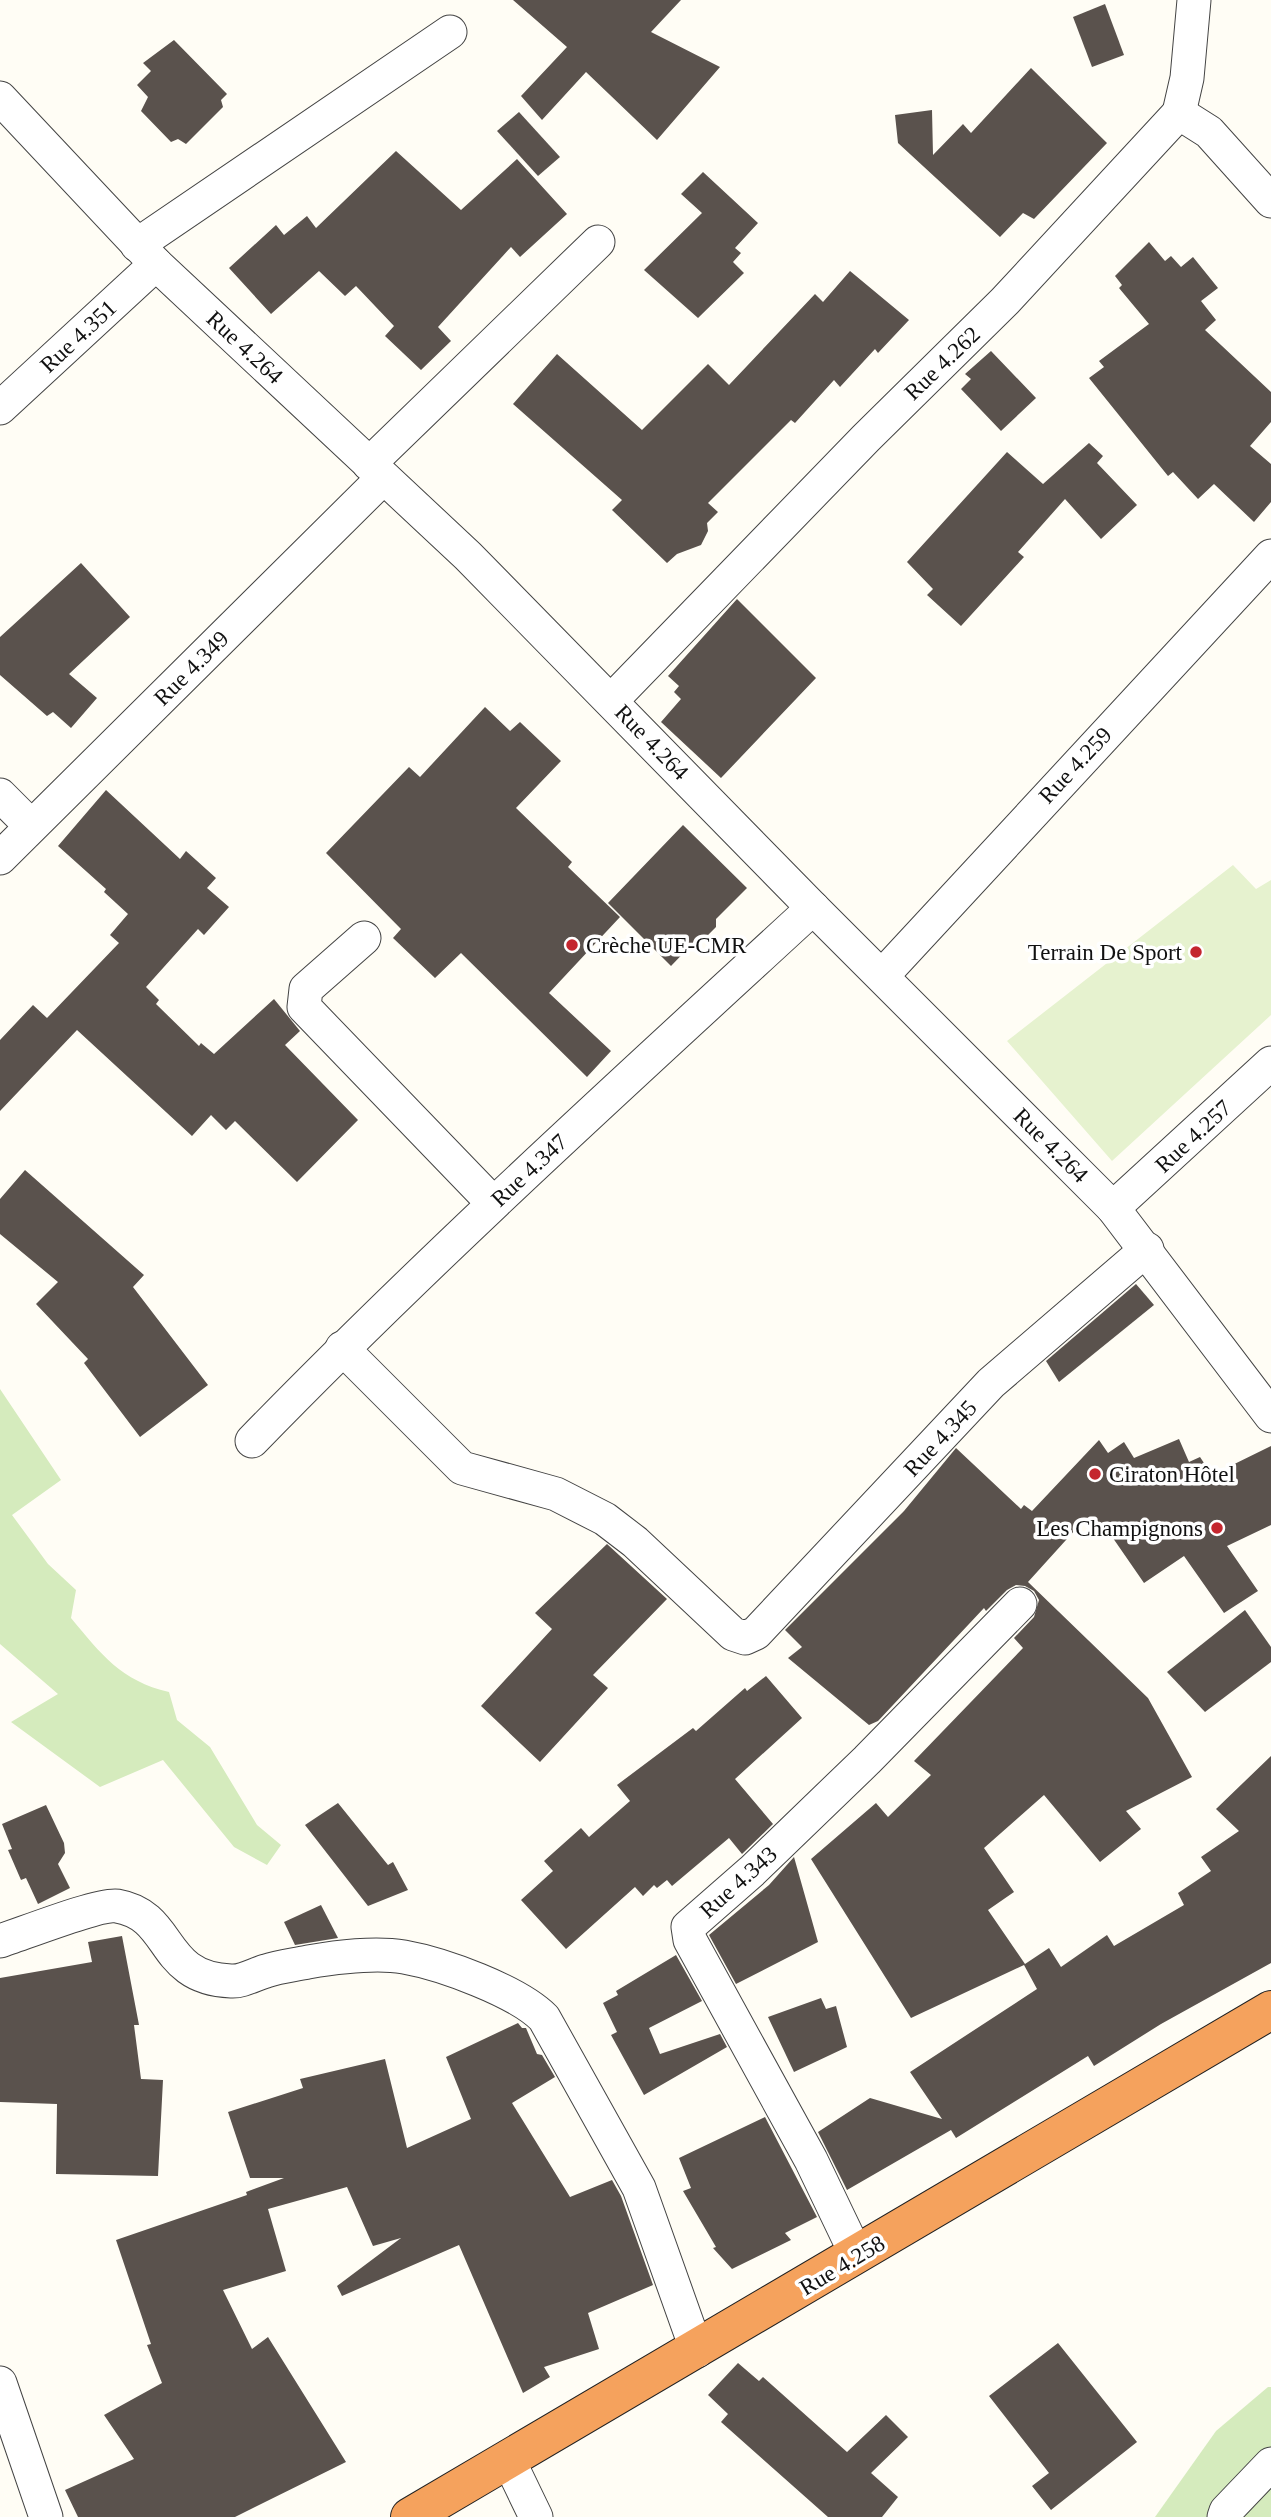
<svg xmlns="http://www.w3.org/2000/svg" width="1271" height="2517" font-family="Georgia,serif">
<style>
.green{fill:#d5ebbd}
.pitch{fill:#e6f2cf}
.building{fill:#5a524d}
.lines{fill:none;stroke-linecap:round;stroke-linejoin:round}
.street-casing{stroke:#444;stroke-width:35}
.highway-casing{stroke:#222;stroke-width:40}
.street{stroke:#fff;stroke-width:33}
.highway{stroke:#f5a25d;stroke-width:38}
.poi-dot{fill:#c4262e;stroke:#fff;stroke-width:2.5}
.labels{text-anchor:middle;stroke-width:7;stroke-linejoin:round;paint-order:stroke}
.street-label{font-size:23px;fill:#111;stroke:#fff}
.poi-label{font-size:23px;fill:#111;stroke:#fff;text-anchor:start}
</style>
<rect width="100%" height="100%" fill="#fffdf5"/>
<g class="green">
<path d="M 0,1389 L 61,1480 L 12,1515 L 48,1564 L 76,1590 L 71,1618 C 101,1654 121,1681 169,1692 L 177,1720 L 210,1747 L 257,1825 L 281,1845 L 267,1865 L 234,1847 L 163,1760 L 100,1787 L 11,1722 L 58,1694 L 0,1644 Z"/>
<path d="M 1268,2387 L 1271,2387 L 1271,2517 L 1155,2517 L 1216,2431 Z"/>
</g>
<path class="pitch" d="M 1233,865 L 1256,889 L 1271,880 L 1271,1015 L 1112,1161 L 1007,1041 Z"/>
<g class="building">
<path d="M 513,0 L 681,0 L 651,32 L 720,67 L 657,140 L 586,72 L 542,120 L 521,96 L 567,47 Z"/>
<path d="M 1105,4 L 1124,55 L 1092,67 L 1073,17 Z"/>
<path d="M 174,40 L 227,94 L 221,100 L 223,107 L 186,144 L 178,139 L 171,142 L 141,111 L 148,97 L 137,85 L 151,71 L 143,63 Z"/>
<path d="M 1031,68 L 1107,143 L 1034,219 L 1023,213 L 1000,237 L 898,143 L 895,115 L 932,110 L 933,155 L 963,124 L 971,133 Z"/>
<path d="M 519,112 L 560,157 L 538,176 L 497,131 Z"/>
<path d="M 396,151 L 461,210 L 517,159 L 567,214 L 520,257 L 511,247 L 438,327 L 451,341 L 421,370 L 385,336 L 394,326 L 356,286 L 345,296 L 319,271 L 271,314 L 229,268 L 276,225 L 284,235 L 307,216 L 316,228 Z"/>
<path d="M 703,172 L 758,223 L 735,248 L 741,253 L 733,262 L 744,273 L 698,318 L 644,270 L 702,213 L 681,194 Z"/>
<path d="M 1149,242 L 1165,261 L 1171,256 L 1181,267 L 1193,257 L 1218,288 L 1201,301 L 1216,320 L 1205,330 L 1271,392 L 1271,422 L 1250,446 L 1271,464 L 1271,502 L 1254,522 L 1214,484 L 1198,499 L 1173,472 L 1168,476 L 1089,378 L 1104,367 L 1099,361 L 1149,324 L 1119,288 L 1122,285 L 1115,276 Z"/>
<path d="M 850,271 L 909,320 L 878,353 L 875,349 L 840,387 L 834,380 L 795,423 L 791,420 L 708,503 L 718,512 L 707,523 L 708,531 L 701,545 L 677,554 L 667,563 L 612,510 L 622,500 L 513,404 L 557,354 L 642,430 L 708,364 L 729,385 L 815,294 L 823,302 Z"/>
<path d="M 991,351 L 1036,398 L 1001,431 L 961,389 L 971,379 L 965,374 Z"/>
<path d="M 1089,443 L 1103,456 L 1097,463 L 1137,505 L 1101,539 L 1065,499 L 1018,552 L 1024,557 L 961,626 L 927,595 L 933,589 L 907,562 L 1007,452 L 1043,484 Z"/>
<path d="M 81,563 L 130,617 L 69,674 L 97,698 L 71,728 L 53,712 L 47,716 L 0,675 L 0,637 Z"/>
<path d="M 737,599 L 816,678 L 721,778 L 661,722 L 681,699 L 674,692 L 679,686 L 668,676 Z"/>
<path d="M 485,707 L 510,731 L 520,722 L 561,761 L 516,808 L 572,862 L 568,867 L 620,917 L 549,993 L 611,1051 L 587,1077 L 461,953 L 435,978 L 393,938 L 401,929 L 326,853 L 409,767 L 420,777 Z"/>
<path d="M 106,790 L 180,859 L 186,851 L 216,878 L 207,888 L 229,907 L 204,935 L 198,929 L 146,987 L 159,1000 L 156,1004 L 199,1046 L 201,1043 L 214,1054 L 274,999 L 300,1031 L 285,1045 L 358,1120 L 297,1182 L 235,1121 L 226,1130 L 211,1115 L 192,1136 L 77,1030 L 0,1111 L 0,1040 L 33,1005 L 47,1018 L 119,943 L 110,935 L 128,914 L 104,892 L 106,889 L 58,846 Z"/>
<path d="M 683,825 L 747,888 L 716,919 L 716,927 L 705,938 L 697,939 L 671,966 L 608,903 Z"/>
<path d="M 25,1170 L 144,1275 L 133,1287 L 208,1385 L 140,1437 L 84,1363 L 88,1359 L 36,1304 L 58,1282 L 0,1234 L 0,1199 Z"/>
<path d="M 1136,1284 L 1154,1305 L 1059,1382 L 1046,1361 Z"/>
<path d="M 1179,1439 L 1189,1462 L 1200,1457 L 1212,1475 L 1271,1446 L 1271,1525 L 1227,1546 L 1258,1591 L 1224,1613 L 1184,1556 L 1144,1583 L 1106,1528 L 1101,1534 L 1085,1519 L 1028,1582 L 1148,1698 L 1192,1777 L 1126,1811 L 1141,1829 L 1100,1862 L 1044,1795 L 984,1848 L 1014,1892 L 988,1910 L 1025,1964 L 1049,1948 L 1061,1967 L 1107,1935 L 1114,1946 L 1184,1905 L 1178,1893 L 1211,1871 L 1201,1857 L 1239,1831 L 1216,1809 L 1271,1756 L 1271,1963 L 1161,2024 L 1094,2066 L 1088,2056 L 956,2138 L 951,2130 L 847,2190 L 818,2132 L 870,2098 L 942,2119 L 910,2072 L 1037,1989 L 1024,1965 L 911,2018 L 811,1859 L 876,1803 L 888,1817 L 931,1775 L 914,1761 L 1023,1648 L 1014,1638 L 1034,1617 L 1039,1600 L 1034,1591 L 1025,1586 L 1016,1585 L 1007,1590 L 986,1611 L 984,1608 L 878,1721 L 869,1725 L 788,1658 L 802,1647 L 785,1630 L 904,1511 L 956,1448 L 1021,1509 L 1024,1505 L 1032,1511 L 1099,1440 L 1108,1453 L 1124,1442 L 1134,1458 Z"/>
<path d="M 607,1544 L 667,1599 L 593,1675 L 608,1688 L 540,1762 L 481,1706 L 552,1629 L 535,1613 Z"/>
<path d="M 1245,1610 L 1271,1647 L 1271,1662 L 1205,1712 L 1167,1672 Z"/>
<path d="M 766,1676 L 802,1718 L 735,1779 L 773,1824 L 742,1854 L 729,1838 L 672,1886 L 667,1880 L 657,1888 L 654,1885 L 643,1896 L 635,1887 L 566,1949 L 521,1900 L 553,1871 L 544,1861 L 581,1828 L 589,1837 L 630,1801 L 617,1785 L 693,1728 L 696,1731 L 745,1688 L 747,1691 Z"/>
<path d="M 338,1803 L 388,1865 L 393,1862 L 408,1890 L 368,1906 L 305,1825 Z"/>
<path d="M 46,1805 L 64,1843 L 65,1853 L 58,1864 L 70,1888 L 38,1904 L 26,1878 L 21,1880 L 8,1850 L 12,1849 L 2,1824 Z"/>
<path d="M 794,1857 L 818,1942 L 736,1984 L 709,1935 L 769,1885 Z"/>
<path d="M 321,1905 L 338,1938 L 295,1945 L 284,1922 Z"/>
<path d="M 122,1936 L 139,2025 L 134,2025 L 141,2079 L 163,2080 L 158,2176 L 56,2174 L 57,2104 L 0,2102 L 0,1978 L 92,1962 L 88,1942 Z"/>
<path d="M 676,1955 L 702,2001 L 649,2028 L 660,2054 L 720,2034 L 727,2047 L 644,2095 L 611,2035 L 617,2032 L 603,2003 L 618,1995 L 616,1991 Z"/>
<path d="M 821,1998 L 826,2009 L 836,2006 L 847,2047 L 794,2072 L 768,2017 Z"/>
<path d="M 518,2023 L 522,2028 L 526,2028 L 537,2054 L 542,2055 L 555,2077 L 512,2103 L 570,2197 L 612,2180 L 621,2196 L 653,2285 L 588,2313 L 599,2349 L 544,2367 L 550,2377 L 523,2393 L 459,2245 L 342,2296 L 337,2286 L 401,2238 L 373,2246 L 347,2187 L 268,2209 L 286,2271 L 223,2290 L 252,2349 L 268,2337 L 346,2462 L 235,2517 L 78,2517 L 65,2490 L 134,2459 L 104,2415 L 162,2383 L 147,2345 L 151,2344 L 116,2240 L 247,2195 L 246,2192 L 284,2178 L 250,2178 L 228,2112 L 303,2088 L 300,2079 L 385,2059 L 407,2148 L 471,2119 L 446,2057 Z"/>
<path d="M 765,2117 L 817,2217 L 785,2233 L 791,2240 L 732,2269 L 713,2248 L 716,2247 L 683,2191 L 691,2188 L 679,2158 Z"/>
<path d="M 1058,2343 L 1137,2442 L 1051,2510 L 1032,2486 L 1049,2473 L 989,2396 Z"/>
<path d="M 738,2363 L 759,2381 L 763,2377 L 847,2452 L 886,2415 L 908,2437 L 871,2473 L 898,2497 L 882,2517 L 828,2517 L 721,2422 L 728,2414 L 708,2395 Z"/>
</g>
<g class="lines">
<defs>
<g id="street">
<path d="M 0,98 L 156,264 L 468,556 L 813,908 L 1113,1208 L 1271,1416"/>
<path d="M 1179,113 L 1209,132 L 1271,201"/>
<path d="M 1179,113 L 1187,78 L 1194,0"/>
<path d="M 137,245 L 450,32"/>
<path d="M 0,408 L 156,264"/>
<path d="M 369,464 L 598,242"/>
<path d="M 611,701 L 866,438 L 1005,301 L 1179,113"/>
<path d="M 0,795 L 31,826"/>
<path d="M 0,858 L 383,478"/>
<path d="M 364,938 L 306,989 L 304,1007 L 493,1203"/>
<path d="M 882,976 L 1271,556"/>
<path d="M 1113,1208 L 1271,1063"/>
<path d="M 342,1348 L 462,1468 L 556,1494 L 605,1519 L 635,1542 L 733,1634 L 745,1638 L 756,1633 L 991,1383 L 1147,1249"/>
<path d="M 252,1441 C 432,1256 623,1083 813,908"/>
<path d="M 0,1941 C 22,1934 100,1903 117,1906 C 175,1916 158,1978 231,1981 C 242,1982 255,1974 266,1971 C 280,1966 295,1965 308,1962 C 338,1957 374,1952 404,1957 C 443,1964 517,1991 544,2018 L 639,2188 L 697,2351"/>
<path d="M 857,2256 L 811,2160 L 690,1940 L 688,1927 L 752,1871 L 867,1760 L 1020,1604"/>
<path d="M 0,2383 L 46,2517"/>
<path d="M 509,2461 L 536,2517"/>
<path d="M 1224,2517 L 1226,2511 L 1271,2464"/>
</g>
<path id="highway" d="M 410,2517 L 1271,2010"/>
</defs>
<use href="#street" class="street-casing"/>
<use href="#highway" class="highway-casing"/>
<use href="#street" class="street"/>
<use href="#highway" class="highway"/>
</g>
<g class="poi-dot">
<circle cx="572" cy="945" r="7"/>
<circle cx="1196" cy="952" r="7"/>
<circle cx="1095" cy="1474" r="7"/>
<circle cx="1217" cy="1528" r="7"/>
</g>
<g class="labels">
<g class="street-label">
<text transform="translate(78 336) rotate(-43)" y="8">Rue 4.351</text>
<text transform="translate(245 347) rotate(43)" y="8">Rue 4.264</text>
<text transform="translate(942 363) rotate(-44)" y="8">Rue 4.262</text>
<text transform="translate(191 668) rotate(-45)" y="8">Rue 4.349</text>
<text transform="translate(652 742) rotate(46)" y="8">Rue 4.264</text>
<text transform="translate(1075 765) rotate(-47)" y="8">Rue 4.259</text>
<text transform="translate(1193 1136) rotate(-43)" y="8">Rue 4.257</text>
<text transform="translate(1051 1145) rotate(45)" y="8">Rue 4.264</text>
<text transform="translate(529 1170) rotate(-43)" y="8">Rue 4.347</text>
<text transform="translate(940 1438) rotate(-47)" y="8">Rue 4.345</text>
<text transform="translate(738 1882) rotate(-42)" y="8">Rue 4.343</text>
<text transform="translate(842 2265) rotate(-31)" y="8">Rue 4.258</text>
</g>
<g class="poi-label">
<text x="586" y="953">Crèche UE-CMR</text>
<text x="1182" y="960" text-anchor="end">Terrain De Sport</text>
<text x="1109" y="1482">Ciraton Hôtel</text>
<text x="1203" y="1536" text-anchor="end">Les Champignons</text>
</g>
</g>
</svg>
